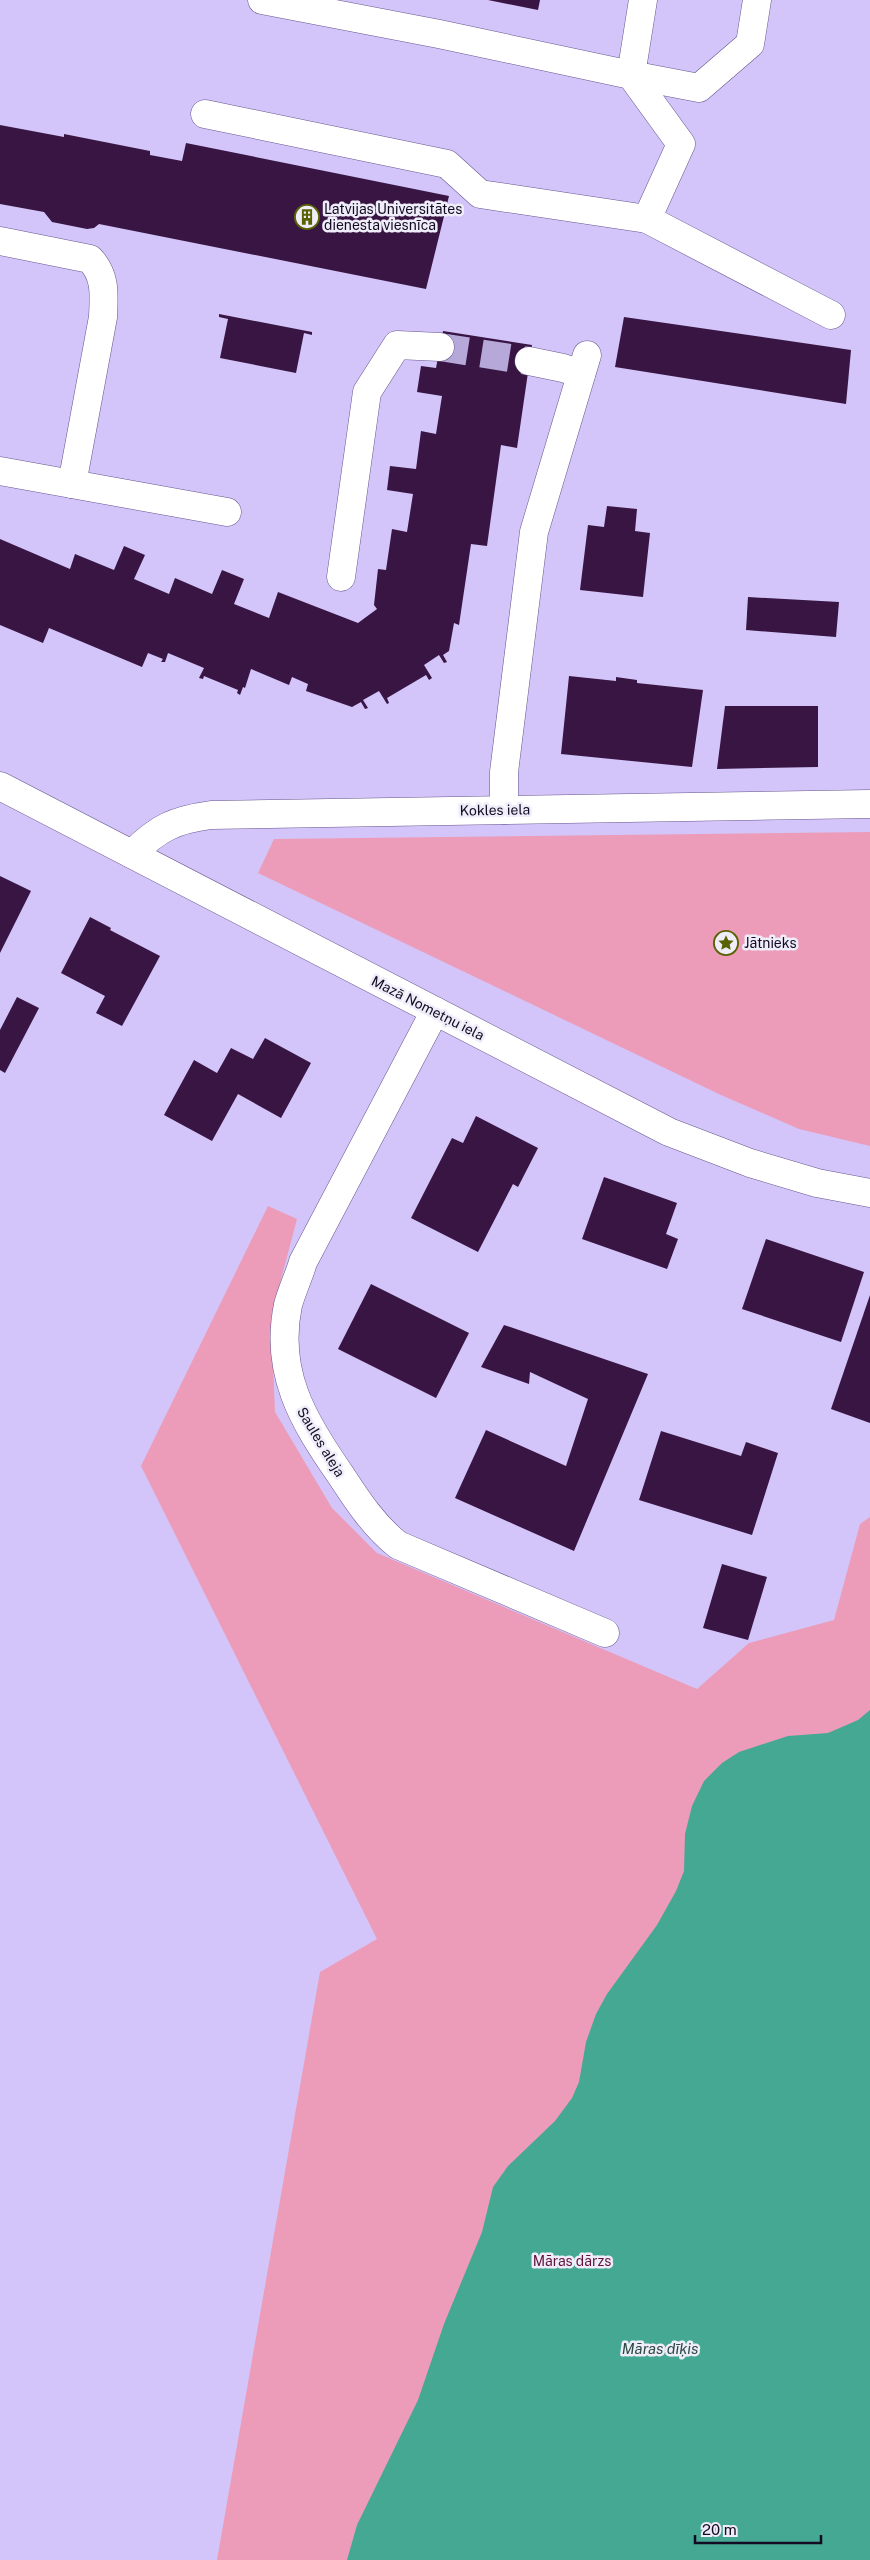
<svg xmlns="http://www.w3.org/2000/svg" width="870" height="2560" font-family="'Public Sans',sans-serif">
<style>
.green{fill:#ec9cb8}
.water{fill:#45a893}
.building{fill:#381543}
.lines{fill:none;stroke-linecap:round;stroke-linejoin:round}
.minor-tunnel{stroke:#b6a9d9;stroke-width:28;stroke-dasharray:28 14;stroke-linecap:butt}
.minor-casing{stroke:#67568e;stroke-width:29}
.minor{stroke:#fff;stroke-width:28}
.labels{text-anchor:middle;stroke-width:5;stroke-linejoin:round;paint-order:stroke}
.poi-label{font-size:14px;fill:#130b21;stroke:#f0edfa;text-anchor:start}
.street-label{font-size:14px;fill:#130b21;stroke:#f0edfa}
.park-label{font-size:14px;fill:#631439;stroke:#f0edfa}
.water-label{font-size:15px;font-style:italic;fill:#2c4a43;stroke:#f0edfa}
</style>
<rect width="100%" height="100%" fill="#d3c5f9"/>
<g class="green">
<path d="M 870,832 L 870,1146 L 799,1129 L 721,1095 L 258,873 L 274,839 Z"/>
<path d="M 268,1206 L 297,1219 L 271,1317 L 275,1412 L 332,1508 L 377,1553 L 697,1689 L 749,1643 L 834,1620 L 860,1524 L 870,1517 L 870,2560 L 217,2560 L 320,1972 L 377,1939 L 141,1466 Z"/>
</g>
<path class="water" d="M 870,1710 L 870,2560 L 347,2560 L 357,2525 L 418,2400 L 444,2324 L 482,2232 L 493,2187 L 508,2166 L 555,2121 L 572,2098 L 579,2082 L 586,2042 L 596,2014 L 607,1994 L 657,1925 L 676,1891 L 684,1871 L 685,1834 L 692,1806 L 704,1781 L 722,1763 L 739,1752 L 788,1736 L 828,1733 L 858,1720 Z"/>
<g class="building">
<path d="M 488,0 L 540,0 L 538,10 Z"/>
<path d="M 0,125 L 64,137 L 64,134 L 150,151 L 150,155 L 182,161 L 186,143 L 449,196 L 426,289 L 99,224 L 94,228 L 87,229 L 52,222 L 44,212 L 0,204 Z"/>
<path d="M 219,314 L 312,332 L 312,335 L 304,333 L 296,373 L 220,358 L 228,319 L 219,317 Z"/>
<path d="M 624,317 L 851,350 L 846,404 L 615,367 Z"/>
<path d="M 443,331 L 532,345 L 517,448 L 501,445 L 487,546 L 471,544 L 459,625 L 454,623 L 449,651 L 443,655 L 447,662 L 444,663 L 439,655 L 424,665 L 432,678 L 429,680 L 426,675 L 387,698 L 389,703 L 387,704 L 379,691 L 363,700 L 368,708 L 365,709 L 361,702 L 352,707 L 306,691 L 308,684 L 292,677 L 289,685 L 251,669 L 245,688 L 243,687 L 240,695 L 237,693 L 238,690 L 204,676 L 203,679 L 199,678 L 204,668 L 168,653 L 165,662 L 161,662 L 163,659 L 148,653 L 142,667 L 49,628 L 43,643 L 0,625 L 0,539 L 70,569 L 75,554 L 114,570 L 124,546 L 145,555 L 134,579 L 169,594 L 175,578 L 212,594 L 222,570 L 244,579 L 234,604 L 269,618 L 278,592 L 358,623 L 377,609 L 374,605 L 378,569 L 386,570 L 392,529 L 407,532 L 413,494 L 387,490 L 390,466 L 416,469 L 421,431 L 436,434 L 442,396 L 417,392 L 421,366 L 436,368 Z"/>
<path d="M 607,506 L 637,509 L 635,531 L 650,533 L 643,597 L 580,590 L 588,525 L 604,527 Z"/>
<path d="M 748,597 L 839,602 L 836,637 L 746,630 Z"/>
<path d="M 569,676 L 616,681 L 616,677 L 637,680 L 637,683 L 703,690 L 692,767 L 561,754 Z"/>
<path d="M 725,706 L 818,706 L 818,767 L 717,769 Z"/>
<path d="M 0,876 L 31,891 L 0,953 Z"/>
<path d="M 90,917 L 111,928 L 110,930 L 160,956 L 122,1026 L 96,1013 L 105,996 L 61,973 Z"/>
<path d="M 17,997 L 39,1008 L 5,1073 L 0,1070 L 0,1030 Z"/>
<path d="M 265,1038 L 311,1063 L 281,1118 L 238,1094 L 212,1141 L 164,1115 L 194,1060 L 217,1073 L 231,1048 L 253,1059 Z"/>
<path d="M 476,1116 L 538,1148 L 518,1187 L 513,1184 L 478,1252 L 411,1218 L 452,1138 L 463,1143 Z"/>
<path d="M 604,1177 L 677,1203 L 666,1234 L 678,1239 L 667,1269 L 582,1239 Z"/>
<path d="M 766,1239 L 864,1272 L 841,1342 L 742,1309 Z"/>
<path d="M 371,1284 L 469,1333 L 436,1398 L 338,1349 Z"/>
<path d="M 870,1295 L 870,1423 L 831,1409 Z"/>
<path d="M 504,1325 L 648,1374 L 574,1551 L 455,1498 L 486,1430 L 566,1466 L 588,1399 L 530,1372 L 529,1384 L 481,1367 Z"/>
<path d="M 661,1431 L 741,1456 L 746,1442 L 778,1453 L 752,1535 L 639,1500 Z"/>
<path d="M 722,1564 L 767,1577 L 748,1640 L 703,1628 Z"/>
</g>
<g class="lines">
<path class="minor-tunnel" d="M 440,347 L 529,361"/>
<defs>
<g id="minor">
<path d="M 643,0 L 631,75 L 699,88 L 750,44 L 757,0"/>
<path d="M 205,114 L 447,164 L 480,194 L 647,219 L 681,144 L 631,75 L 439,34 L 262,0"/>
<path d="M 647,219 L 831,315"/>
<path d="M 0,241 L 90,259 C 106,276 104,294 103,317 L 72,484"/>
<path d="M 529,361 L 563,368 L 581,374"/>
<path d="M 0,471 L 227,512"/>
<path d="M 341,577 L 367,392 L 397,345 L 440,347"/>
<path d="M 0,786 L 669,1132 L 750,1163 L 817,1183 L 870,1193"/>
<path d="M 504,810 L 504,772 L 534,532 L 587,355"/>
<path d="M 132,854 C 158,828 174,820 211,815 L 870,804"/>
<path d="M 435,1011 L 303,1262 C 299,1276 292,1290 288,1305 C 274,1372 303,1421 340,1474 C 357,1500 373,1525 398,1545 L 605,1633"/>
</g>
</defs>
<use href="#minor" class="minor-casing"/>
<use href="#minor" class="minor"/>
</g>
<defs>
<symbol id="building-ring" viewBox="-11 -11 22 22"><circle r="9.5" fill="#f0edfa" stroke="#596303" stroke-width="1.5"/><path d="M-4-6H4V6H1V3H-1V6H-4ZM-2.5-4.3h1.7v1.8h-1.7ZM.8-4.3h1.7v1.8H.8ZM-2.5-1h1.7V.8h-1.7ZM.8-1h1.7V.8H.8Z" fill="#596303"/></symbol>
<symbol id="sight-ring" viewBox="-11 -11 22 22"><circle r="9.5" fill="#f0edfa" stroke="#596303" stroke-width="1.5"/><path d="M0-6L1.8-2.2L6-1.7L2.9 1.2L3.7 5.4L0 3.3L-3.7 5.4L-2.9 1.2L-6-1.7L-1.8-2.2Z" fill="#596303"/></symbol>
</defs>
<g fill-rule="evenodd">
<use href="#building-ring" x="293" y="203" width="28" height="28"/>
<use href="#sight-ring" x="712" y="929" width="28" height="28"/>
</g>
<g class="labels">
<g class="poi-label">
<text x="324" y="214">Latvijas Universitātes<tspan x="324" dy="16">dienesta viesnīca</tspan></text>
<text x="744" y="948">Jātnieks</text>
</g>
<g class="street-label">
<text transform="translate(495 810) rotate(-1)" y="5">Kokles iela</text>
<text transform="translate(428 1008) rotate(27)" y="5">Mazā Nometņu iela</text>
<text transform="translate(321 1442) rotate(59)" y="5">Saules aleja</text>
</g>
<g class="park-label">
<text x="572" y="2266">Māras dārzs</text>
</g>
<g class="water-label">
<text x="660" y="2354">Māras dīķis</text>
</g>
</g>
<path d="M695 2535v8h126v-8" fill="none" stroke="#130b21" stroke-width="2.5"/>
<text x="702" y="2535" font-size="15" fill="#130b21" stroke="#f0edfa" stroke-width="4" paint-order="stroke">20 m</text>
</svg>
